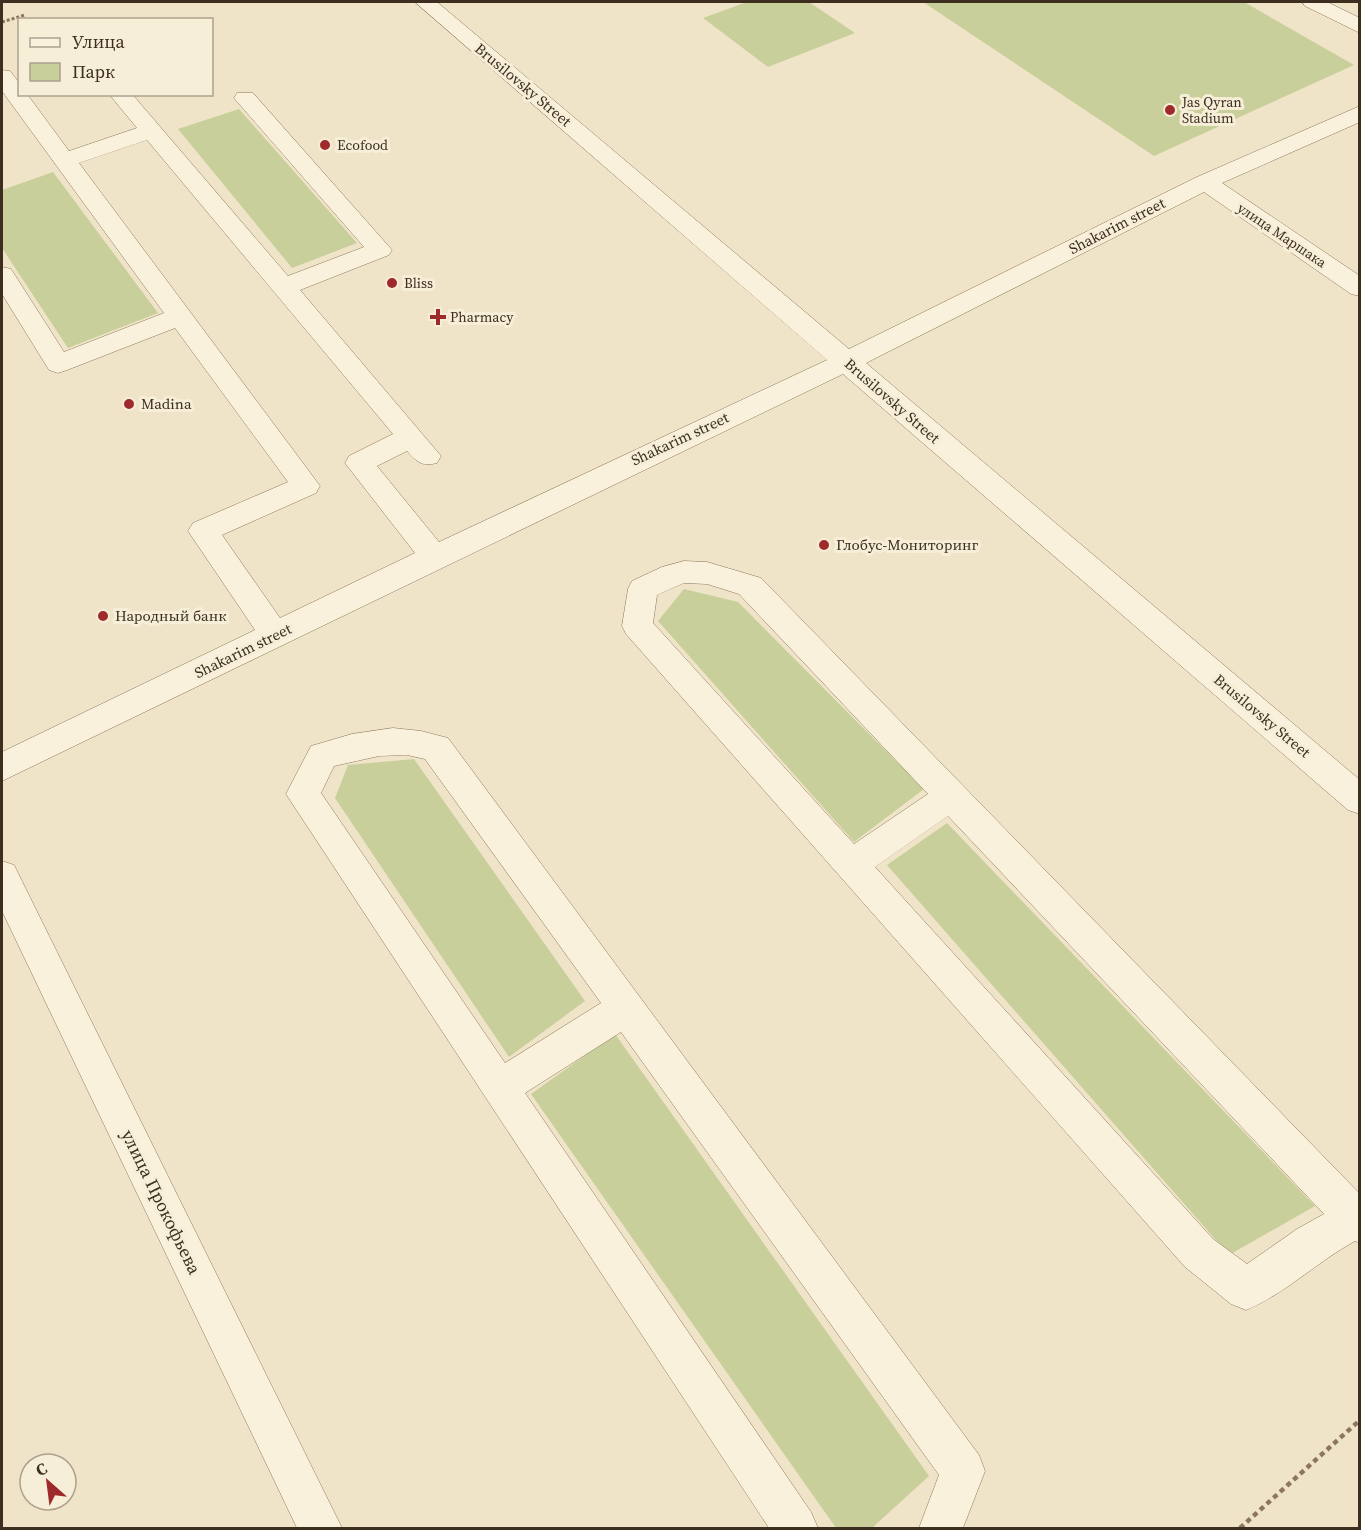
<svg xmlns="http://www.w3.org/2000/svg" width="1361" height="1530" font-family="'Source Serif 4',serif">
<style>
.green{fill:#c9cf9b}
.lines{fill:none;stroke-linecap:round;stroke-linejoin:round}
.minor-casing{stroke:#8d765c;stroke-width:1}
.path-far1{stroke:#8d765c;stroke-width:3;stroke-dasharray:3 2;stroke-linecap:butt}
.path{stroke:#8d765c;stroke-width:4.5;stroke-dasharray:5 4;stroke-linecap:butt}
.minor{fill:#faf1dc;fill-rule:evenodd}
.poi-dot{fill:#9e2a2b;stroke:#f7eed8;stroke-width:2}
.labels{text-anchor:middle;stroke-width:6;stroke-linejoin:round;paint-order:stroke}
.far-poi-label{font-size:14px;fill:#3d2e20;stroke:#f7eed8;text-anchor:start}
.far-street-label{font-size:14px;fill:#3d2e20;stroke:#f7eed8}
.street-label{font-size:15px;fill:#3d2e20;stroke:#f7eed8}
.poi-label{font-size:15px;fill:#3d2e20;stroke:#f7eed8;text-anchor:start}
.near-street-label{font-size:18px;fill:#3d2e20;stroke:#f7eed8}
</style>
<rect width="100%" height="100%" fill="#f0e4c8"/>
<g class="green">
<path d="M 747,2 L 809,2 L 855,33 L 768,67 L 703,18 Z"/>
<path d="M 923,2 L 1244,2 L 1354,65 L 1154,156 Z"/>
<path d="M 239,109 L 357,243 L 292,268 L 178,129 Z"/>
<path d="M 53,172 L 158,313 L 68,348 L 2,248 L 2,190 Z"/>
<path d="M 684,589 L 738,602 L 924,789 L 854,842 L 658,621 Z"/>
<path d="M 414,759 L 585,1001 L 509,1057 L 335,798 L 348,765 Z"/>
<path d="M 947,823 L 1315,1206 L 1229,1255 L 887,865 Z"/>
<path d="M 615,1034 L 929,1476 L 872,1528 L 836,1528 L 531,1094 Z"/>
</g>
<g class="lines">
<defs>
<g id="minor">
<path d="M 415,2 L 437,2 L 849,349 L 1197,177 L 1360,106 L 1360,122 L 1222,183 L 1360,276 L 1360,296 L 1351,294 L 1204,192 L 866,363 L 1360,780 L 1360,814 L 1348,810 L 843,374 L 2,781 L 2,752 L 255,630 L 188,531 L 193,523 L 288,482 L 175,328 L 67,370 L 58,373 L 49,370 L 2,294 L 2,267 L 11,269 L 64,352 L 164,313 L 2,91 L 2,70 L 10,71 L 20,84 L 20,94 L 27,94 L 69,151 L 137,128 L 109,94 L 132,94 L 288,276 L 364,247 L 234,98 L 237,93 L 253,93 L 392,250 L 389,255 L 300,290 L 441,456 L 437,463 C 422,467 417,462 407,451 L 377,466 L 439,542 L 827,360 ZM 147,140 L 393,434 L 349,456 L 345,463 L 415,553 L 280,618 L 222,535 L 316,493 L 320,486 L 79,163 Z"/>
<path d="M 1302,2 L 1327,2 L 1360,18 L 1360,33 L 1305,6 Z"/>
<path d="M 684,561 L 707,562 L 761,578 L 1360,1194 L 1360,1243 L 1355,1241 C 1318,1261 1285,1294 1246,1310 L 1231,1304 L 1185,1267 L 626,634 L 622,626 L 628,589 L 632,581 L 662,567 ZM 684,583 L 707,584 L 739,594 L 928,794 L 854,844 L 653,623 L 657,595 ZM 948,816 L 1324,1214 L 1297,1229 L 1247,1264 L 1213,1239 L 875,867 Z"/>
<path d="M 393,728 L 421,731 L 448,738 L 979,1455 L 985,1471 L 963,1528 L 919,1528 L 939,1475 L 621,1032 L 525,1093 L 811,1512 L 818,1528 L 769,1528 L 286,794 L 311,746 L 352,734 ZM 407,755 L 425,759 L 601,1003 L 505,1063 L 321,793 L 334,766 L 379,756 Z"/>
<path d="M 2,861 L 14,865 L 342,1528 L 297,1528 L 2,911 Z"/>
</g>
</defs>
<use href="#minor" class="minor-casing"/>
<path class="path-far1" d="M 2,22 L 25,15"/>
<path class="path" d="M 1240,1528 L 1360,1420"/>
<use href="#minor" class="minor"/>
</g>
<g class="poi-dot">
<circle cx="1170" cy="110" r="6"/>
<circle cx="325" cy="145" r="6"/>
<circle cx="392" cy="283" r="6"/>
<path d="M435 308h6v6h6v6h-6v6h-6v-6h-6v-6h6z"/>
<circle cx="129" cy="404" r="6"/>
<circle cx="824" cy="545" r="6"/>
<circle cx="103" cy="616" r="6"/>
</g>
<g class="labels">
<g class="far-poi-label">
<text x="1182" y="107">Jas Qyran<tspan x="1182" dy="16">Stadium</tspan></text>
<text x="337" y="150">Ecofood</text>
<text x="404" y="288">Bliss</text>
<text x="450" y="322">Pharmacy</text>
</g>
<g class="far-street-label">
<text transform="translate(1282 235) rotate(34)" y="5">улица Маршака</text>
</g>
<g class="street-label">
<text transform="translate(523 85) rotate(40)" y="5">Brusilovsky Street</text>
<text transform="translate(1117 226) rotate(-27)" y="5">Shakarim street</text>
<text transform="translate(892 401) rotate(41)" y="5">Brusilovsky Street</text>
<text transform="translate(680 439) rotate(-25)" y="5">Shakarim street</text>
<text transform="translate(243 651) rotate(-26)" y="5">Shakarim street</text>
<text transform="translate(1262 716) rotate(40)" y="5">Brusilovsky Street</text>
</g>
<g class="poi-label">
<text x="141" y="409">Madina</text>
<text x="836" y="550">Глобус-Мониторинг</text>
<text x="115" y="621">Народный банк</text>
</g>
<g class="near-street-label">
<text transform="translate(161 1202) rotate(64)" y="6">улица Прокофьева</text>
</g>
</g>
<rect width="1361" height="1530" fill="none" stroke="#3d2e20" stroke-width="6"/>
<rect x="18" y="18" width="195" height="78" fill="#f7eed8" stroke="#ada18e" stroke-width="1.5"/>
<rect x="30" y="38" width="30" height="9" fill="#faf1dc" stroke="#ada18e" stroke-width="1.5"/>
<text x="72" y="48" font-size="18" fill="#3d2e20">Улица</text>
<rect x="30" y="63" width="30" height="18" fill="#c9cf9b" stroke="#ada18e" stroke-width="1.5"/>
<text x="72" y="78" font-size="18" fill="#3d2e20">Парк</text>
<g transform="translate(48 1482) rotate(332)"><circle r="28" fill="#f7eed8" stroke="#ada18e" stroke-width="1.5"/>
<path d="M0-4.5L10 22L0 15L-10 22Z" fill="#9e2a2b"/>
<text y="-9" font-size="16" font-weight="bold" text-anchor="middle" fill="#3d2e20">С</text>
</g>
</svg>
